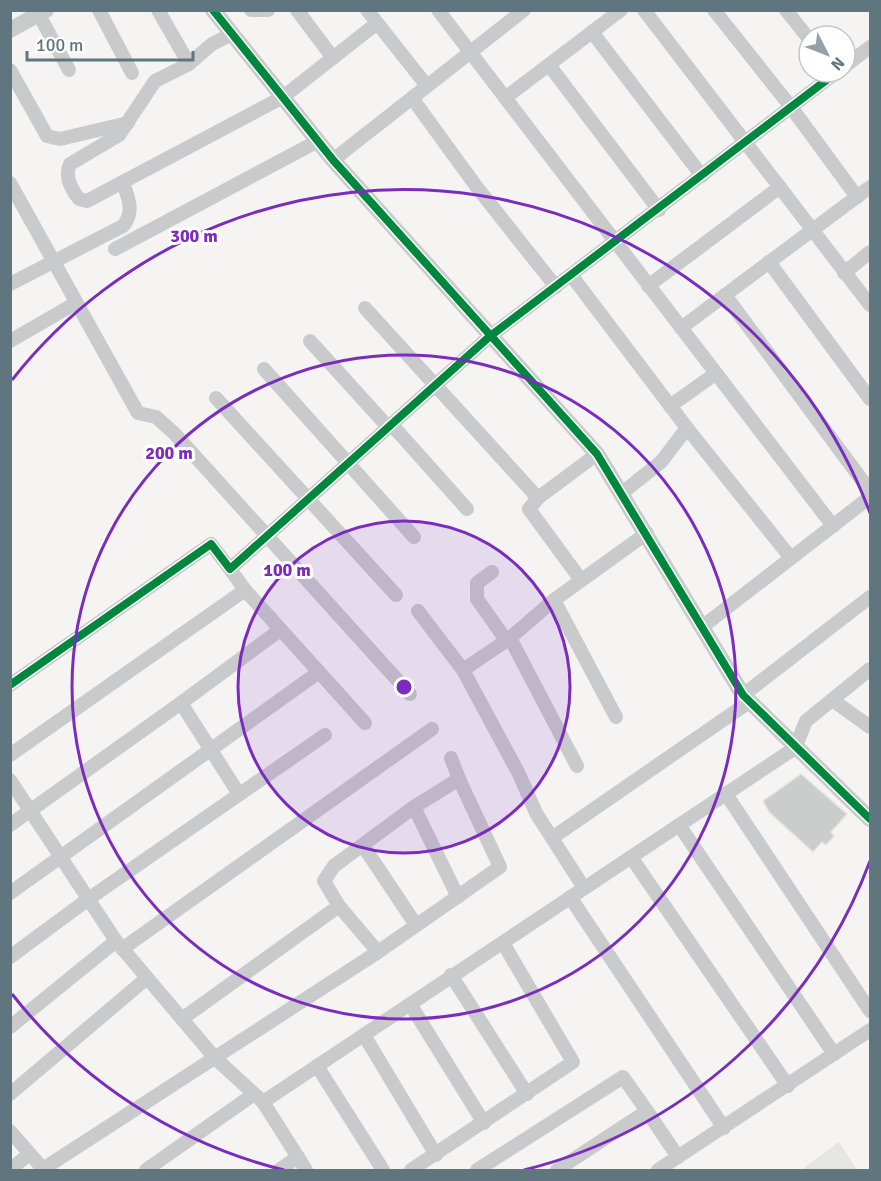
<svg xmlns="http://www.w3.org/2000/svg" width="881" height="1181" font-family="Signika,sans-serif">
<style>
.built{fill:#e5e6e4}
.building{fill:#cbcccc;stroke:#e4e4e3;stroke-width:1.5}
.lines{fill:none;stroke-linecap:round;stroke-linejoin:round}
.minor{stroke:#c9cacb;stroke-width:14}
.tertiary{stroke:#c9cacb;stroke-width:16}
.cycleway-casing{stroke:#fff;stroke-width:11}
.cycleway{stroke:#00873e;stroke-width:8}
.ring{fill:none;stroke:#7b2cbf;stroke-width:3}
.centre{fill:#7b2cbf;stroke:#fff;stroke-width:3}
.ring-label{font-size:18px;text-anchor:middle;font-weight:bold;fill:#7b2cbf;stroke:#fff;stroke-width:6;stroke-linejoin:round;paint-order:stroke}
</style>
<rect width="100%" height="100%" fill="#f5f4f3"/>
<path class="built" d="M 839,1142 L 857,1170 L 801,1170 Z"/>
<path class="building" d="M 801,774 L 847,814 L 831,832 L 834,836 L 826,845 L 822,842 L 813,852 L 769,812 L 763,801 Z"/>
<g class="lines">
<g class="minor">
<path d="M 99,10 L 132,73"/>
<path d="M 158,10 L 189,64"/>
<path d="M 251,10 L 268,10"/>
<path d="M 297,10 L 333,58"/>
<path d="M 367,10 L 427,86"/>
<path d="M 438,10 L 833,526"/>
<path d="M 644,10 L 870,305"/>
<path d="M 714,10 L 791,107 L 857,197"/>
<path d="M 786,10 L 809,39"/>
<path d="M 39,15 L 69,70"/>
<path d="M 592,32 L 702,176"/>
<path d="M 232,34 L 212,44 L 189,64 L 155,81 L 119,135 L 70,164 C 64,177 71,189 79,199 L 87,201 L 283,97 L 376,24"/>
<path d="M 549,65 L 659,210"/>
<path d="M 845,66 L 870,47"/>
<path d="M 10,70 L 47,136 L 60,139 L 128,123"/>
<path d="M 412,98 L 476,186 L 556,287"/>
<path d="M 505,98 L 621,10"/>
<path d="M 333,160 L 524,10"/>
<path d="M 10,183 L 138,413 L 156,417 L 174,433 L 410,694"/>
<path d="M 115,249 L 318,141"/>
<path d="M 769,262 L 870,399"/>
<path d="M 844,273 L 870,252"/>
<path d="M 571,275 L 687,428 L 791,558"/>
<path d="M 10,284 L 123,226 C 135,212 128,198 123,182"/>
<path d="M 648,286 L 780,187"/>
<path d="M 725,295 L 870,491"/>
<path d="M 365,308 L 538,498"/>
<path d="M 681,328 L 870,187"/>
<path d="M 10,341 L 76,303"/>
<path d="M 310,341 L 389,428"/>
<path d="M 264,369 L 414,537"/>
<path d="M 216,398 L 396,595"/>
<path d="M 670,406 L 715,374"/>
<path d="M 392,425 L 467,509"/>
<path d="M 622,493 L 661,462 L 687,428"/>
<path d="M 492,572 L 477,583 L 477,599 L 506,640"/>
<path d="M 581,580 L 529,509 L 538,498 L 597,454"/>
<path d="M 554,600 L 616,717"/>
<path d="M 418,611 L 463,670"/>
<path d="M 702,627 L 870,497"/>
<path d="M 510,638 L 577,766"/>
<path d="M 319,672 L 365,723"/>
<path d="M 10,685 L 211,544 L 230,569 L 489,337 L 837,72"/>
<path d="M 743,695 L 870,597"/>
<path d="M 834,701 L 870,727"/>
<path d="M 10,755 L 245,590"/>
<path d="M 451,758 L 459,779"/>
<path d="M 10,780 L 116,941 L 215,1058 L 263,1102 L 306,1170"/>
<path d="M 239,794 L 181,703 L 280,630"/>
<path d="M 726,794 L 870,1011"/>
<path d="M 414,807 L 458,897"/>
<path d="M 10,825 L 181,703"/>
<path d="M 679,825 L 834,1054"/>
<path d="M 552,838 L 749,702"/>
<path d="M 364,847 L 416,925"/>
<path d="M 631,857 L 788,1086"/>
<path d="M 584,888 L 536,813 L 519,774 L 463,670 L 510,638 L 554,600 L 647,533"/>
<path d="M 10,893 L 319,672 L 245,590 L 230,569"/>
<path d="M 570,897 L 724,1128"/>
<path d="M 122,949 L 432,729"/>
<path d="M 10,957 L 87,900 L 325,735"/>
<path d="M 451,975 L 527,1094"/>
<path d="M 410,1004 L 484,1123"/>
<path d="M 182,1019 L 339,906 L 378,952"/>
<path d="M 10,1027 L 116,941"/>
<path d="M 364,1035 L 436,1155"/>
<path d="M 317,1066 L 383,1170"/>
<path d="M 10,1094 L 147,978"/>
<path d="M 263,1102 L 795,748 L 806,721 L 870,669"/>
<path d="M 10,1131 L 44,1170"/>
<path d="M 10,1169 L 30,1154"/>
<path d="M 43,1169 L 378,952 L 500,867 L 459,779 L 414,807 L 334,866 L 324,881 L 339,906"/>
<path d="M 146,1170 L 254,1094"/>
<path d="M 279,1170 L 298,1157"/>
<path d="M 411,1170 L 573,1062 L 503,943"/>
<path d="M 477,1170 L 623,1077 L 647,1111"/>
<path d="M 557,1170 L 647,1111 L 678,1157"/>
<path d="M 658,1170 L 870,1030"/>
</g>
<g class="tertiary">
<path d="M 213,10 L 333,160 L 597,454 L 743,695 L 870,819"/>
<path d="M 10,30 L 46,10"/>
</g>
<defs>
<g id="cycleway">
<path d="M 213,10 L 333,160 L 597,454 L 743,695 L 870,819"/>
<path d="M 10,685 L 211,544 L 230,569 L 489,337 L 837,72"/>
</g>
</defs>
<use href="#cycleway" class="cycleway-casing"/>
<use href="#cycleway" class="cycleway"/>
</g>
<circle cx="404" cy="687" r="166" fill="#7b2cbf" fill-opacity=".12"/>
<g class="ring">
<circle cx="404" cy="687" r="166"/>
<circle cx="404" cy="687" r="332"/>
<path d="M870 861A498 498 0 0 1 524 1170M284 1170A498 498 0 0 1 12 994M12 380A498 498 0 0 1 870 513"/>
</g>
<circle cx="404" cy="687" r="9" class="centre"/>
<g class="ring-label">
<text x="194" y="242">300 m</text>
<text x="169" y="459">200 m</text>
<text x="287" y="576">100 m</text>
</g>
<rect width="881" height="1181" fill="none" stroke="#60767e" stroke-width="24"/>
<g transform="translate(827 54) rotate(132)"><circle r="28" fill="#ffffff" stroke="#bfc8cb" stroke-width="1.5"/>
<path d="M0-4.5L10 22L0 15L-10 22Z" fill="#94a2a7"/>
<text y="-9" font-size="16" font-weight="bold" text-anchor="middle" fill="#60767e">N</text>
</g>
<path d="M27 51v9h166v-9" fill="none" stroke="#60767e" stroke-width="3"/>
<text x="36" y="51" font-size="18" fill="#60767e" stroke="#ffffff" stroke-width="4.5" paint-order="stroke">100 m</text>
</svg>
